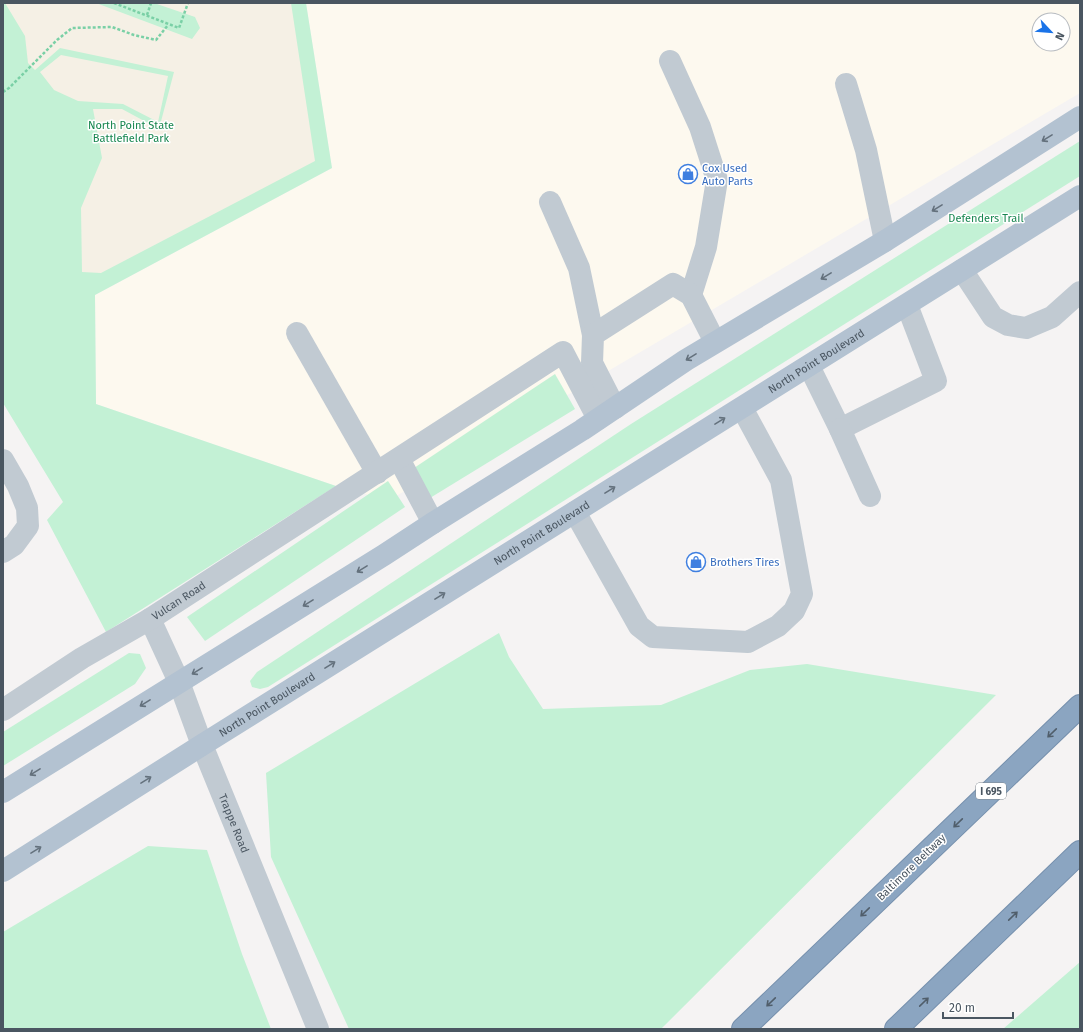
<svg xmlns="http://www.w3.org/2000/svg" width="1083" height="1032" font-family="'Fira Sans',sans-serif">
<style>
.commercial{fill:#fdf9ef;fill-rule:evenodd}
.green{fill:#c3f1d5}
.sand{fill:#f5f0e5}
.lines{fill:none;stroke-linecap:round;stroke-linejoin:round}
.highway-casing{stroke:#7690ad;stroke-width:24}
.path{stroke:#7ad0a6;stroke-width:2.5;stroke-dasharray:3 2;stroke-linecap:butt}
.minor{stroke:#c1cad2;stroke-width:22}
.major{stroke:#b3c2d1;stroke-width:22}
.highway{stroke:#8ba5c1;stroke-width:22}
.oneway{stroke:#64717d}
.oneway2{stroke:#505e6b}
.labels{text-anchor:middle;stroke-width:3;stroke-linejoin:round;paint-order:stroke}
.shield{fill:#fff;stroke:#808990;stroke-width:1}
.shield-label{font-size:10px;font-weight:bold;fill:#4a5661}
.park-label{font-size:11px;fill:#17864f;stroke:#fff}
.shop-label{font-size:11px;fill:#366cbe;stroke:#fff;text-anchor:start}
.street-label{font-size:11px;fill:#4a5661;stroke:#fff}
</style>
<rect width="100%" height="100%" fill="#f5f3f3"/>
<path class="commercial" d="M 306,3 L 1080,3 L 1080,93 L 386,502 L 348,487 L 336,486 L 96,404 L 95,295 L 332,168 ZM 1039,20 L 1063,20 L 1063,44 L 1039,44 Z"/>
<g class="green">
<path d="M 3,3 L 306,3 L 332,168 L 95,295 L 96,404 L 336,486 L 106,632 L 47,520 L 63,502 L 3,403 Z"/>
<path d="M 1080,141 L 1080,176 L 268,687 L 260,689 L 252,687 L 250,681 L 257,672 L 631,424 Z"/>
<path d="M 555,374 L 575,409 L 430,498 L 411,470 Z"/>
<path d="M 388,481 L 405,507 L 205,641 L 187,617 Z"/>
<path d="M 499,633 L 509,657 L 543,709 L 661,705 L 750,670 L 807,664 L 996,695 L 661,1029 L 349,1029 L 271,857 L 266,773 Z"/>
<path d="M 129,653 L 140,654 L 146,668 L 135,684 L 3,766 L 3,732 Z"/>
<path d="M 148,846 L 207,850 L 242,954 L 271,1029 L 3,1029 L 3,932 Z"/>
<path d="M 1080,962 L 1080,1029 L 1003,1029 Z"/>
</g>
<g class="sand">
<path d="M 5,3 L 96,3 L 192,39 L 200,28 L 195,17 L 154,3 L 291,3 L 315,161 L 101,273 L 82,272 L 81,208 L 102,158 L 93,109 L 122,109 L 159,129 L 174,72 L 60,48 L 35,70 L 28,63 L 25,36 Z"/>
<path d="M 61,55 L 168,76 L 158,122 L 123,104 L 78,101 L 54,90 L 40,72 Z"/>
</g>
<g class="lines">
<defs>
<g id="highway">
<path d="M 743,1029 L 1080,706"/>
<path d="M 896,1029 L 1080,852"/>
</g>
</defs>
<use href="#highway" class="highway-casing"/>
<g class="path">
<path d="M 114,3 L 179,28 L 188,3"/>
<path d="M 147,15 L 151,3"/>
<path d="M 3,92 L 9,88 L 57,40 L 72,28 L 112,27 L 134,35 L 156,40 L 168,25"/>
</g>
<g class="minor">
<path d="M 670,61 L 700,127 L 717,180 L 706,247 L 691,295"/>
<path d="M 846,84 L 866,150 L 885,241"/>
<path d="M 550,202 L 579,268 L 593,335"/>
<path d="M 962,270 L 993,317 L 1008,325 L 1026,328 L 1052,317 L 1080,292"/>
<path d="M 297,333 L 377,473"/>
<path d="M 809,366 L 840,429 L 936,381 L 907,305"/>
<path d="M 615,408 L 592,363 L 593,335 L 673,284 L 691,295 L 715,342"/>
<path d="M 840,429 L 870,496"/>
<path d="M 399,459 L 433,523"/>
<path d="M 3,460 L 18,486 L 27,508 L 28,526 L 14,545 L 3,552"/>
<path d="M 575,512 L 639,626 L 653,637 L 748,642 L 778,626 L 794,611 L 802,594 L 781,480 L 742,408"/>
<path id="s1" d="M 150,619 L 179,682 L 202,745 L 318,1029"/>
<path id="s2" d="M 3,710 L 82,658 L 150,619 L 563,352 L 598,419"/>
</g>
<g class="major">
<path d="M 3,792 L 384,555 L 433,523 L 582,430 L 686,360 L 885,241 L 1080,117"/>
<path id="s3" d="M 3,871 L 202,745 L 1080,196"/>
</g>
<use href="#highway" class="highway"/>
</g>
<defs><path id="oneway-shaft" d="M-6 0H5M1.5-3L5.5 0L1.5 3" fill="none" stroke-width="1.6" stroke-linecap="round" stroke-linejoin="round"/></defs>
<g class="oneway">
<use href="#oneway-shaft" transform="translate(1047 138) rotate(148)"/>
<use href="#oneway-shaft" transform="translate(937 208) rotate(148)"/>
<use href="#oneway-shaft" transform="translate(826 276) rotate(149)"/>
<use href="#oneway-shaft" transform="translate(691 357) rotate(148)"/>
<use href="#oneway-shaft" transform="translate(720 421) rotate(-32)"/>
<use href="#oneway-shaft" transform="translate(610 490) rotate(-32)"/>
<use href="#oneway-shaft" transform="translate(362 569) rotate(148)"/>
<use href="#oneway-shaft" transform="translate(440 596) rotate(-32)"/>
<use href="#oneway-shaft" transform="translate(308 603) rotate(148)"/>
<use href="#oneway-shaft" transform="translate(330 665) rotate(-32)"/>
<use href="#oneway-shaft" transform="translate(197 671) rotate(148)"/>
<use href="#oneway-shaft" transform="translate(145 703) rotate(148)"/>
<use href="#oneway-shaft" transform="translate(35 772) rotate(148)"/>
<use href="#oneway-shaft" transform="translate(146 780) rotate(-32)"/>
<use href="#oneway-shaft" transform="translate(36 850) rotate(-32)"/>
</g>
<g class="oneway2">
<use href="#oneway-shaft" transform="translate(1052 733) rotate(136)"/>
<use href="#oneway-shaft" transform="translate(958 823) rotate(136)"/>
<use href="#oneway-shaft" transform="translate(865 912) rotate(136)"/>
<use href="#oneway-shaft" transform="translate(1013 916) rotate(-44)"/>
<use href="#oneway-shaft" transform="translate(771 1002) rotate(136)"/>
<use href="#oneway-shaft" transform="translate(924 1002) rotate(-44)"/>
</g>
<defs>
<symbol id="shop-ring" viewBox="-11 -11 22 22"><circle r="9.5" fill="#fff" stroke="#3f7fe0" stroke-width="1.5"/><path d="M-5-2.5h2.3a2.7 3.5 0 0 1 5.4 0H5L5.5 6h-11ZM-1.5-2.5h3a1.5 2.3 0 0 0-3 0Z" fill="#3f7fe0"/></symbol>
</defs>
<g fill-rule="evenodd">
<use href="#shop-ring" x="677" y="163" width="22" height="22"/>
<use href="#shop-ring" x="685" y="551" width="22" height="22"/>
</g>
<g class="labels">
<rect class="shield" x="976" y="783" width="30" height="16" rx="3"/>
<g class="shield-label">
<text x="991" y="795">I 695</text>
</g>
<g class="park-label">
<text x="131" y="129">North Point State<tspan x="131" dy="13">Battlefield Park</tspan></text>
<text x="986" y="222">Defenders Trail</text>
</g>
<g class="shop-label">
<text x="702" y="172">Cox Used<tspan x="702" dy="13">Auto Parts</tspan></text>
<text x="710" y="566">Brothers Tires</text>
</g>
<g class="street-label">
<text dy="4" stroke="none"><textPath href="#s3" startOffset="960">North Point Boulevard</textPath></text>
<text dy="4" stroke="none"><textPath href="#s3" startOffset="636">North Point Boulevard</textPath></text>
<text dy="4" stroke="none"><textPath href="#s2" startOffset="207">Vulcan Road</textPath></text>
<text dy="4" stroke="none"><textPath href="#s3" startOffset="312">North Point Boulevard</textPath></text>
<text dy="4" stroke="none"><textPath href="#s1" startOffset="221">Trappe Road</textPath></text>
<text transform="translate(911 867) rotate(-44)" y="4">Baltimore Beltway</text>
</g>
</g>
<rect width="1083" height="1032" fill="none" stroke="#4a5661" stroke-width="8"/>
<g transform="translate(1051 32) rotate(116)"><circle r="19" fill="#ffffff" stroke="#b7bbc0"/>
<path d="M0-3L7 15L0 10L-7 15Z" fill="#1a73e8"/>
<text y="-6" font-size="11" font-weight="bold" text-anchor="middle" fill="#4a5661">N</text>
</g>
<path d="M943 1012v6h70v-6" fill="none" stroke="#4a5661" stroke-width="2"/>
<text x="949" y="1012" font-size="12" fill="#4a5661" stroke="#ffffff" stroke-width="3" paint-order="stroke">20 m</text>
</svg>
